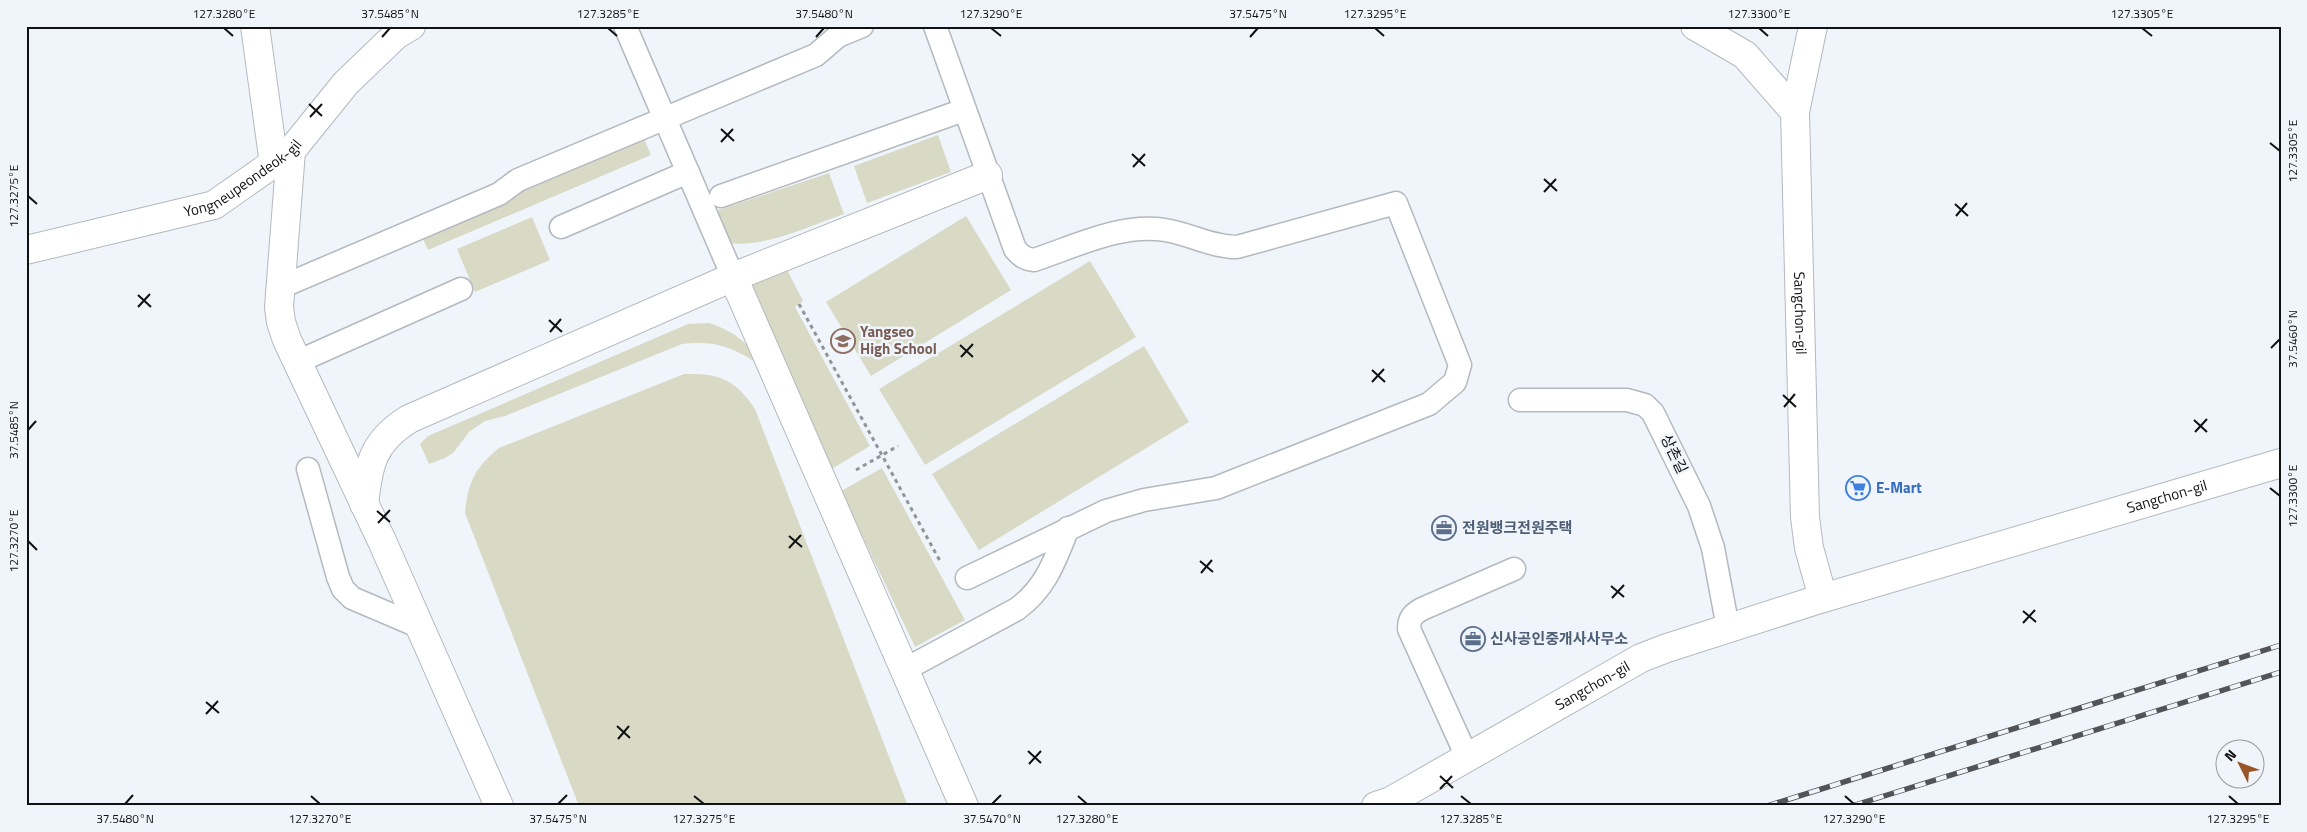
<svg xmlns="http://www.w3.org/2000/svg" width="2307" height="832" font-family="'Titillium Web','Noto Sans KR',sans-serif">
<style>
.green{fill:#d8dac6}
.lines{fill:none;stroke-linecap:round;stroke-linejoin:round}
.service-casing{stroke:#b4b9bf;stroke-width:25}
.minor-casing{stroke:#b4b9bf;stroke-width:30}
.path{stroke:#919599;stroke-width:3;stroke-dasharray:4 4;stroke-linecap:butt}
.service{stroke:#fff;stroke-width:22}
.minor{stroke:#fff;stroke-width:28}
.rail-casing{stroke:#525458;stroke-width:5.5}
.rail{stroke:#f0f5fb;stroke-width:4;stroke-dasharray:11;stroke-linecap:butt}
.ticks{fill:none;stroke:#0f1113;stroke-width:2}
.labels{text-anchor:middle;stroke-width:5;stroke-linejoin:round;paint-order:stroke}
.street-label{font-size:15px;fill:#0f1113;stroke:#f0f5fb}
.education-label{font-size:15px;font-weight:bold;fill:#785e54;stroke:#f0f5fb;text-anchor:start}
.shop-label{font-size:15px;font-weight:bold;fill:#366cbe;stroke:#f0f5fb;text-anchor:start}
.service-label{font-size:15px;font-weight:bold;fill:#4e5e75;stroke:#f0f5fb;text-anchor:start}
.neatline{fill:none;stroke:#0f1113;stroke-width:2}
.ticks-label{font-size:12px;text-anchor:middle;fill:#0f1113}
</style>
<rect width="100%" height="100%" fill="#f0f5fb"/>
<g class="green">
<path d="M 938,135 L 951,172 L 867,203 L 854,166 Z"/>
<path d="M 643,136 L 651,155 L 428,250 L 420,232 Z"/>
<path d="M 829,173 L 844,214 C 809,226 766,248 727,243 L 716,211 Z"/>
<path d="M 966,216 L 1011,290 L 871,376 L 826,302 Z"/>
<path d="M 532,217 L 550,260 L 475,292 L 457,249 Z"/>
<path d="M 1090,261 L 1136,337 L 925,465 L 879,389 Z"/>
<path d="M 785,266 L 803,301 L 795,307 L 870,446 L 830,470 L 747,285 Z"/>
<path d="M 709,323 C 734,331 750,344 764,367 C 733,348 718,340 682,344 L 505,416 L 485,421 L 469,432 L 454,452 L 445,458 L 429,464 L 420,444 L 428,436 L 688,324 Z"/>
<path d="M 1144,346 L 1189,422 L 979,550 L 932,474 Z"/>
<path d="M 684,374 C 719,373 735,379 755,409 L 908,806 L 579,806 L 465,513 C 468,481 475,468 499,448 Z"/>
<path d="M 882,468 L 965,620 L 915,647 L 841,491 Z"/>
</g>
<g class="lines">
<defs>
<g id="service">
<path d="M 625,26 L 733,277"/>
<path d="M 935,26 L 1015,249 C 1021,256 1025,259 1034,260 C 1076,246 1121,223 1165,230 C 1190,234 1212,247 1237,247 L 1396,203 L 1460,365 L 1455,382 L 1429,404 L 1216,488 L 1144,500 L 1106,511 L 967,578"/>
<path d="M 721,196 L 964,110"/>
<path d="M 561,227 L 688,172"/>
<path d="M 281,287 L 499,194 L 518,180 L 816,55 L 838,36 L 862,26"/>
<path d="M 297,362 L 461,289"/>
<path d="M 1520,400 L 1627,400 L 1645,405 L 1653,413 L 1699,506 L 1713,548 L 1728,628"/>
<path d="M 308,469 L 338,577 L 343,589 L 352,598 L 420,627"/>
<path d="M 904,670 L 1017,609 C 1046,588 1055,560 1068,528"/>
<path d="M 1467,757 L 1409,629 C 1409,618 1413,614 1422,609 L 1514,569"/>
</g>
<g id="minor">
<path d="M 255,26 L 274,164"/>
<path d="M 1695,26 L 1745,55 L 1795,112"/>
<path id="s1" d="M 1813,26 L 1795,112 L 1805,517 L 1809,548 L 1823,598"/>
<path d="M 291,151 L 279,307 L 281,322 L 287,340 L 382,541 L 499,806"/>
<path id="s2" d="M 26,250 L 214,205 L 291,151 L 346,83 L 396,35 L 411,26"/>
<path d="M 733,277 L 964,806"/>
<path d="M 364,504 C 369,464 372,442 409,419 L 733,277 L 988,175"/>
<path id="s3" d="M 1376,806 L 1391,801 L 1641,658 L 1667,648 L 1823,598 L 2281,463"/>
</g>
</defs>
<use href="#service" class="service-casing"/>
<use href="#minor" class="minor-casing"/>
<g class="path">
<path d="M 799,304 L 940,561"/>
<path d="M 856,470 L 898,446"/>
</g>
<use href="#service" class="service"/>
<use href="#minor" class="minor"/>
<defs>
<g id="rail">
<path d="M 1767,806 L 2281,645"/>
<path d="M 1852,806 L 2281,672"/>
</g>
</defs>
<use href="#rail" class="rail-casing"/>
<use href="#rail" class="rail"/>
</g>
<path class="ticks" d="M 224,28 L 233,36M 608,28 L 617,36M 991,28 L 1001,36M 1375,28 L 1384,36M 1759,28 L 1768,36M 2142,28 L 2152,36M 382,37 L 390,28M 816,37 L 824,28M 1250,37 L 1258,28M 309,104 L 322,116M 310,117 L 322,104M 721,129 L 734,141M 721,142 L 733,129M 2270,143 L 2280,151M 1132,154 L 1145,166M 1133,167 L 1145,154M 1544,179 L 1557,191M 1544,192 L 1556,179M 28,196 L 37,204M 1955,204 L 1968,216M 1956,216 L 1967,203M 138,295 L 151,307M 138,307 L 150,294M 549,320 L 562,332M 550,332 L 561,319M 960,345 L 973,357M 2271,348 L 2280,339M 961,357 L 973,344M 1372,370 L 1385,382M 1372,382 L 1384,369M 1783,395 L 1796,407M 1784,407 L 1795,394M 2194,420 L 2207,432M 28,430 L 36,421M 2195,432 L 2207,419M 2270,488 L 2280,496M 377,511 L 390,522M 378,523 L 390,510M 789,536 L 802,547M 28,541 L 37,550M 789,548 L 801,535M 1200,561 L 1213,572M 1201,573 L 1212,560M 1611,586 L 1624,597M 1612,598 L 1624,585M 2023,611 L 2036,622M 2023,623 L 2035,610M 206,702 L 219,713M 206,714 L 218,701M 617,726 L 630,738M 618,739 L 629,726M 1028,751 L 1041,763M 1029,764 L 1041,751M 1440,776 L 1453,788M 1440,789 L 1452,776M 311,796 L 320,804M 694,796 L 704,804M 1078,796 L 1087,804M 1461,796 L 1471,804M 1845,796 L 1854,804M 2229,796 L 2238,804M 125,804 L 133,795M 558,804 L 567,795M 992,804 L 1001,795"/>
<defs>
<symbol id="school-ring" viewBox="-11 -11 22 22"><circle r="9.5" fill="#f0f5fb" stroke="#8d6e63" stroke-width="1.5"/><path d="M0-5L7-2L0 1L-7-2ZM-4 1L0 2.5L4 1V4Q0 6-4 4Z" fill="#8d6e63"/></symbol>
<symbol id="supermarket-ring" viewBox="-11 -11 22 22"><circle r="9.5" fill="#f0f5fb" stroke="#3f7fe0" stroke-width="1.5"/><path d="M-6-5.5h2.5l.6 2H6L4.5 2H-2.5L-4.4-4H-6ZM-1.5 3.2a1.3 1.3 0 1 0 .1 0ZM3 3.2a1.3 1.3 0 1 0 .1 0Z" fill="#3f7fe0"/></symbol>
<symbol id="office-ring" viewBox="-11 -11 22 22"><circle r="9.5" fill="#f0f5fb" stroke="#5c6f8a" stroke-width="1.5"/><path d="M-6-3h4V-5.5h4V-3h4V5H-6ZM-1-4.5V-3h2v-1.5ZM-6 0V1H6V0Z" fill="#5c6f8a"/></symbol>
</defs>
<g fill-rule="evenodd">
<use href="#school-ring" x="829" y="327" width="28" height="28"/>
<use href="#supermarket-ring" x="1844" y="474" width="28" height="28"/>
<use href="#office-ring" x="1430" y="514" width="28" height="28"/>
<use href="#office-ring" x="1459" y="625" width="28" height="28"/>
</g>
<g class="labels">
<g class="street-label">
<text dy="5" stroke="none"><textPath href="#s2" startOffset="231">Yongneupeondeok-gil</textPath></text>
<text dy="5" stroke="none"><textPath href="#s1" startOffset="289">Sangchon-gil</textPath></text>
<text transform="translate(1674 454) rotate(64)" y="5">상촌길</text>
<text dy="5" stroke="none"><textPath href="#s3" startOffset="854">Sangchon-gil</textPath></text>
<text dy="5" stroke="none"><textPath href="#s3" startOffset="248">Sangchon-gil</textPath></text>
</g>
<g class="education-label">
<text x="860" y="337">Yangseo<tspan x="860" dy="17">High School</tspan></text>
</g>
<g class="shop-label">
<text x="1876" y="493">E-Mart</text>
</g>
<g class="service-label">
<text x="1462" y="533">전원뱅크전원주택</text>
<text x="1490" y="644">신사공인중개사사무소</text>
</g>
</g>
<rect width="2307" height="832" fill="none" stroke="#f0f5fb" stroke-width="55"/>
<g transform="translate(2240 764) rotate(312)"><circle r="24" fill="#f0f5fb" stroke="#969a9e"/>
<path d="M0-4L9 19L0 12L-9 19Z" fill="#995428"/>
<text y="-8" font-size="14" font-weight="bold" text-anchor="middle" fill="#0f1113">N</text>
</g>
<rect x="28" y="28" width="2252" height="776" class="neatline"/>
<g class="ticks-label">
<text x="224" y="18">127.3280°E</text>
<text x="390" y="18">37.5485°N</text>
<text x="608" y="18">127.3285°E</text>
<text x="824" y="18">37.5480°N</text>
<text x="991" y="18">127.3290°E</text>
<text x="1258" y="18">37.5475°N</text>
<text x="1375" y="18">127.3295°E</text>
<text x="1759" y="18">127.3300°E</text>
<text x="2142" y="18">127.3305°E</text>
<text transform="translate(2293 151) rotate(-90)" y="4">127.3305°E</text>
<text transform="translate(14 196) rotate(-90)" y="4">127.3275°E</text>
<text transform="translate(2293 339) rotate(-90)" y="4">37.5460°N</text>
<text transform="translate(14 430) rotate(-90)" y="4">37.5485°N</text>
<text transform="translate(2293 496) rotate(-90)" y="4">127.3300°E</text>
<text transform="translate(14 541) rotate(-90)" y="4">127.3270°E</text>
<text x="125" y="823">37.5480°N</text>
<text x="320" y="823">127.3270°E</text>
<text x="558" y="823">37.5475°N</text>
<text x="704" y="823">127.3275°E</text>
<text x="992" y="823">37.5470°N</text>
<text x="1087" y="823">127.3280°E</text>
<text x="1471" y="823">127.3285°E</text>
<text x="1854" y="823">127.3290°E</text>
<text x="2238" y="823">127.3295°E</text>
</g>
</svg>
